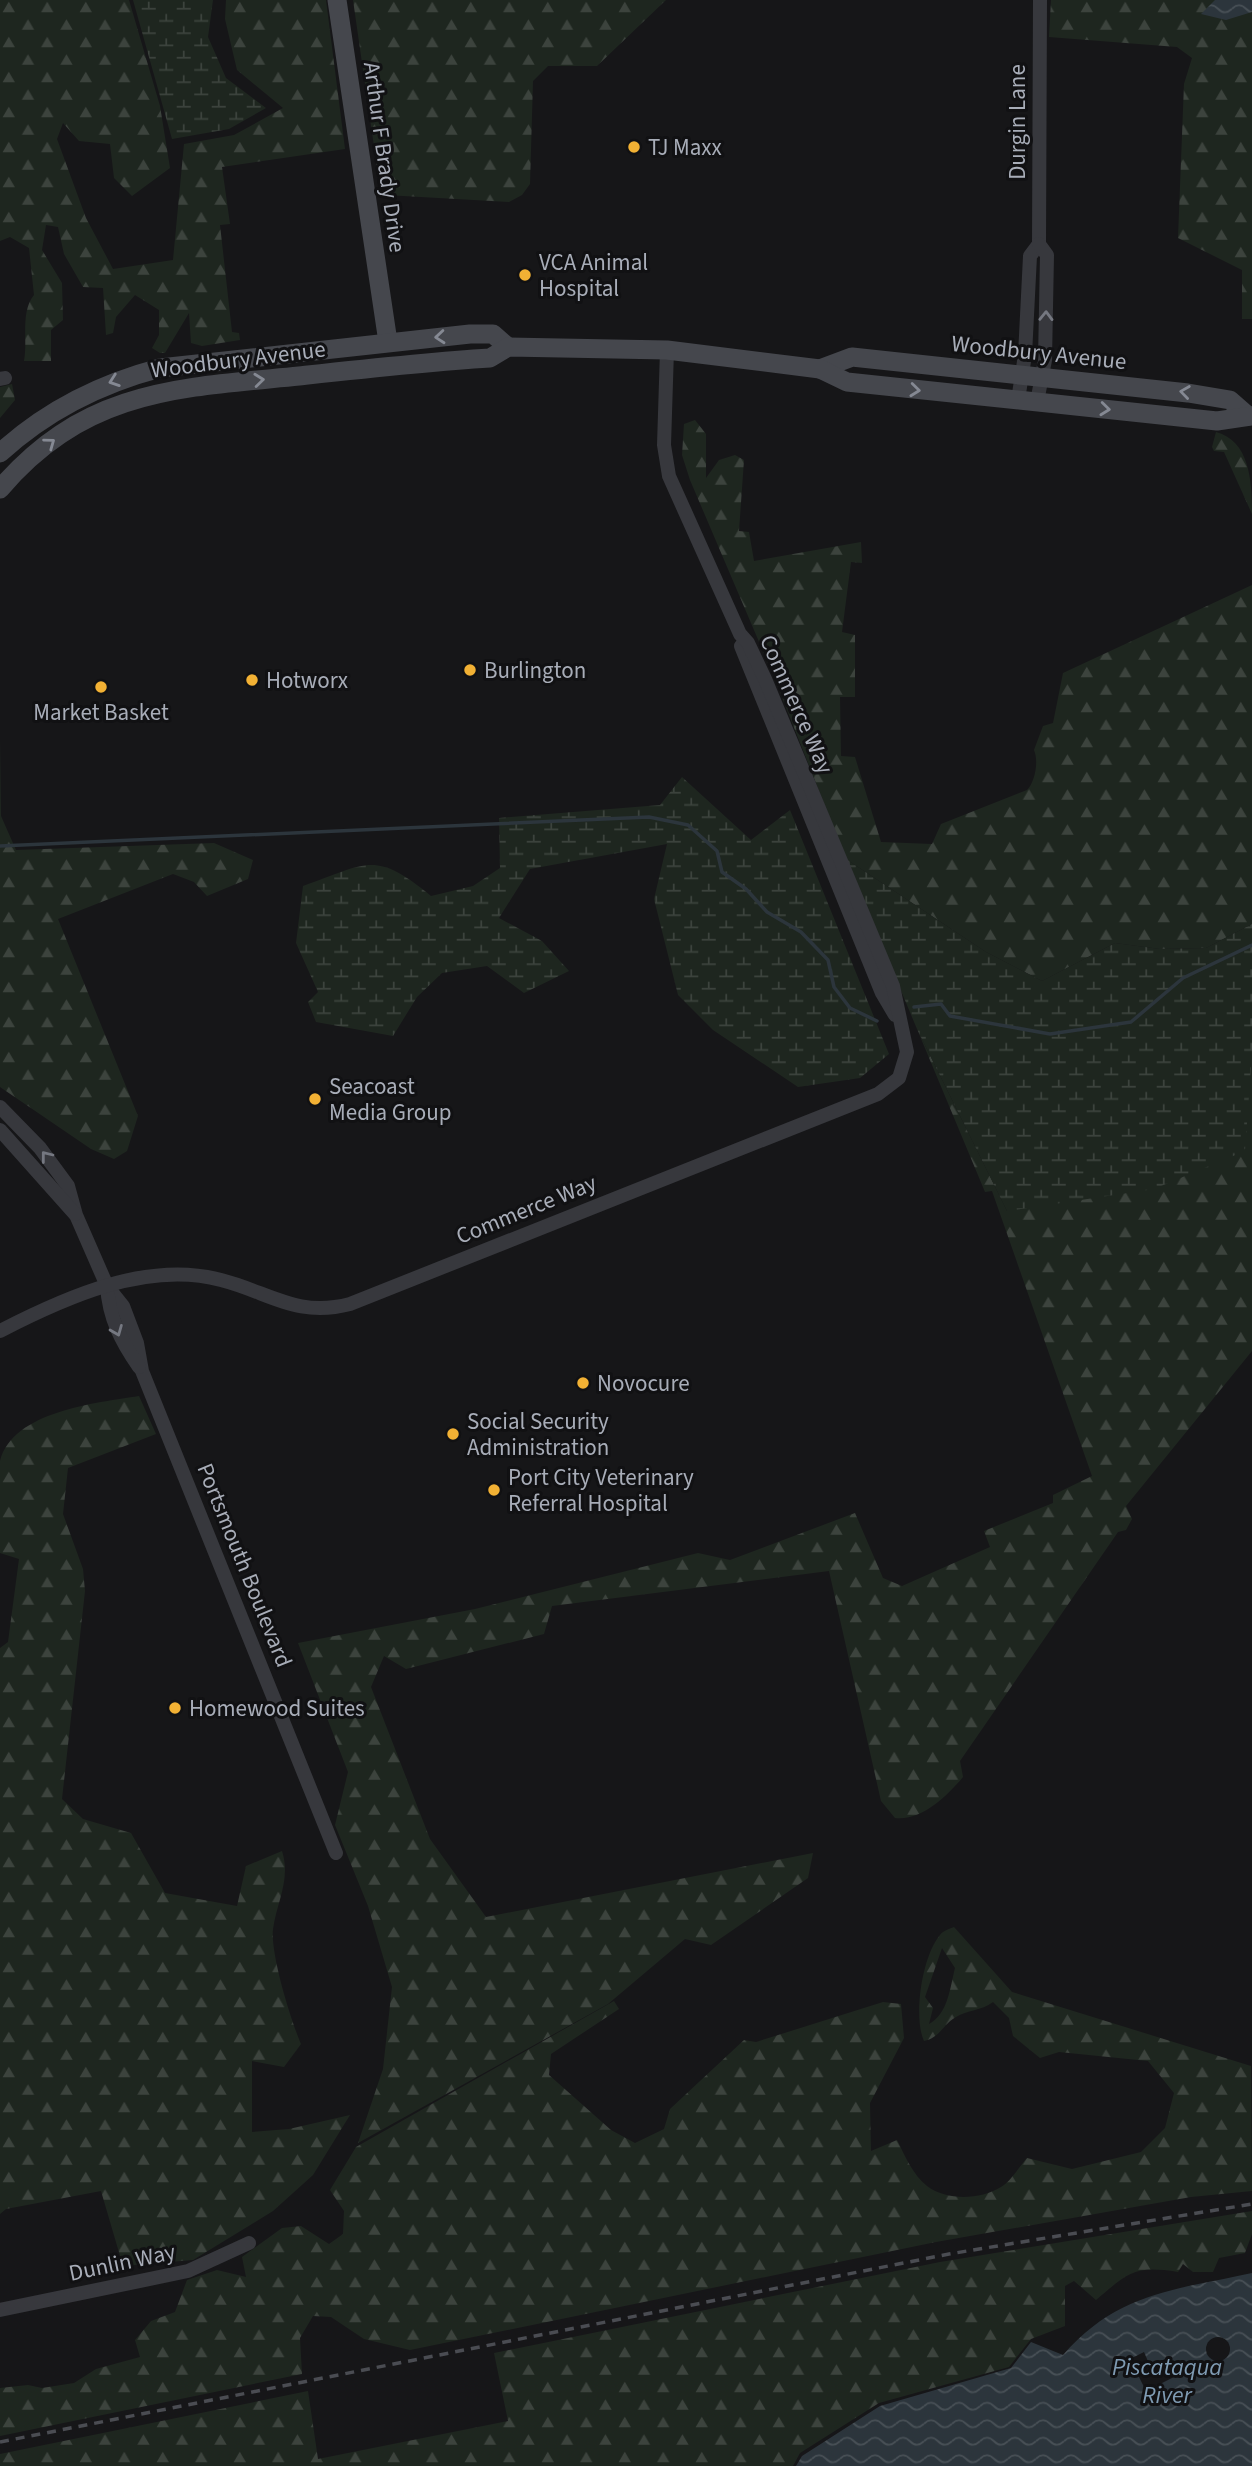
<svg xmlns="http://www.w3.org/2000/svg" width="1252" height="2466" font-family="'Source Sans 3',sans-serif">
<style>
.forest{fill:url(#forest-firs);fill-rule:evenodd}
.wetland{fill:url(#wetland-marsh)}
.water{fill:url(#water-waves)}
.pier{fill:#161618}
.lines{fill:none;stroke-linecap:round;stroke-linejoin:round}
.stream{stroke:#2c353c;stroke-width:3.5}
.street{stroke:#37383d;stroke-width:14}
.secondary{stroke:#45474d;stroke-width:19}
.rail{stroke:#4a4c52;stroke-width:3.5;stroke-dasharray:9 7;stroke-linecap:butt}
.oneway{stroke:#757881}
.oneway2{stroke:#858993}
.poi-dot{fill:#f2b134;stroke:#111113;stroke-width:2.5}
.labels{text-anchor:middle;stroke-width:6;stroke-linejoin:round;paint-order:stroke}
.street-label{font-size:23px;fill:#a8adb8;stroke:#111113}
.poi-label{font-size:23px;fill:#a8adb8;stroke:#111113;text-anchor:start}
.water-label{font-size:24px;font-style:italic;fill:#7f9bb3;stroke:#111113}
</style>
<defs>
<pattern id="forest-firs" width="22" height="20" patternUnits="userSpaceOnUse" patternTransform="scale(1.75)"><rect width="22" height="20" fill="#1e261f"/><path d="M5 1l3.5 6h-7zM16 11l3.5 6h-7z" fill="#3c433d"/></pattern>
<pattern id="wetland-marsh" width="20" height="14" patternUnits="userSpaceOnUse" patternTransform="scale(1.75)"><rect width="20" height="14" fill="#1e261f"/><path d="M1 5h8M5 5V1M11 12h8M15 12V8" fill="none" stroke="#3c433d"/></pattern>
<pattern id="water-waves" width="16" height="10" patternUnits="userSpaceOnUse" patternTransform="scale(1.75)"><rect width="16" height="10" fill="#2c353c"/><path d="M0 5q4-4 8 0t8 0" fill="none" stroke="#485056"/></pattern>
</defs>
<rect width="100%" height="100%" fill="#161618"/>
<g class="forest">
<path d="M 0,0 L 129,0 L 160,106 L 170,168 L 132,196 L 114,178 L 110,144 L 79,141 L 63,123 L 57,139 L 86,218 L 113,269 L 173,260 L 184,144 L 234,135 L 283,108 L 237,70 L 225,19 L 226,0 L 326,0 L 345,149 L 222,167 L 230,224 L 220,225 L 232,332 L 239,333 L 240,340 L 202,346 L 191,343 L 189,313 L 165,353 L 160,353 L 152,348 L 159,335 L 159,310 L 135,295 L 116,317 L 113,333 L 106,335 L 103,288 L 83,287 L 64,254 L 58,227 L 46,225 L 42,250 L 62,283 L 63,320 L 51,330 L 51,361 L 24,361 C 28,341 20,312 34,295 L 29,248 L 10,237 L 0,241 Z"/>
<path d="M 353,0 L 666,0 L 597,66 L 548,66 L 533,81 L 530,184 L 522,195 L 509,202 L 386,195 L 380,188 Z"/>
<path d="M 1051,0 L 1252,0 L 1252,319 L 1242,319 L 1242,270 L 1178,238 L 1184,84 L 1192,58 L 1177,47 L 1049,37 Z"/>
<path d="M 12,384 L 15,400 L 0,418 L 0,387 Z"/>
<path d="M 695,420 L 706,434 L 706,478 L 719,460 L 735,455 L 744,460 L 739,531 L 749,532 L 754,561 L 861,542 L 862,563 L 851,562 L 842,632 L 855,635 L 855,697 L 840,697 L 841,756 L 855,757 L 881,842 L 932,844 L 941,824 L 1027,790 C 1035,782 1039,761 1034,750 L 1043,726 L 1053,723 L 1063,673 L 1252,585 L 1252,924 L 1206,948 L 1160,949 L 1115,943 L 1042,981 L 986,952 L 846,859 L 774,677 L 690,480 L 682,455 L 684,424 Z"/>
<path d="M 1216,432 C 1251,441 1252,485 1252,514 L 1224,452 L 1214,451 L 1212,447 Z"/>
<path d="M 0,739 L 1,816 L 16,850 L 214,843 L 253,860 L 248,879 L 207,896 L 194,882 L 173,874 L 58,919 L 138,1116 L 127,1151 L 114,1159 L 91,1149 L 0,1087 Z"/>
<path d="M 917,1029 L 1007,1211 L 1252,1053 L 1252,1351 L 1126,1506 L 1132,1519 L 1126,1530 L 1118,1532 L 960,1761 L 963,1777 C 947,1796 922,1821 895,1818 L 881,1801 L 829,1571 L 552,1606 L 544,1634 L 406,1669 L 384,1656 L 371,1687 L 430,1839 L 486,1917 L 813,1853 L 808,1878 L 711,1945 L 685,1939 L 608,2004 L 358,2143 L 383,2069 L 392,1987 L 368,1906 L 335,1825 L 348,1772 L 298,1643 L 475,1609 L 698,1553 L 730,1560 L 855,1513 L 883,1578 L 902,1586 L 990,1547 L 984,1531 L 1053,1503 L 1053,1495 L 1092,1476 L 992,1191 L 985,1192 Z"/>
<path d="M 139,1396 L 156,1434 L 68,1468 L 63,1514 L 83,1569 L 85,1591 L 62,1799 L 83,1819 L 131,1833 L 165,1893 L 237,1906 L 246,1866 L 282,1851 C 291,1879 277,1901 273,1929 C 270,1953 291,2021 301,2044 L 284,2067 L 252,2061 L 252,2132 L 289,2129 L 350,2115 L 313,2175 L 273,2211 L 193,2260 L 123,2266 L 101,2191 L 6,2209 L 0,2214 L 0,1648 L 8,1642 L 19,1559 L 0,1553 C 0,1532 0,1479 0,1461 C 13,1411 96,1403 139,1396 Z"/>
<path d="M 954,1927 L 1012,1992 L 1251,2066 L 1252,2191 L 1191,2197 L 936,2242 L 410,2350 L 364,2339 L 331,2317 L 313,2316 L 300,2338 L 302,2374 L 0,2436 L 0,2388 L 28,2385 L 42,2388 L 74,2383 L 96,2369 L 140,2357 L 135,2340 L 151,2321 L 175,2312 L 187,2280 L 217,2270 L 246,2277 L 242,2257 L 282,2228 L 301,2226 L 329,2244 L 343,2234 L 344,2211 L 330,2190 L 356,2147 L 614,2001 L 619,2009 L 551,2054 L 549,2075 L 611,2130 L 635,2143 L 664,2129 L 670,2109 L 744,2040 L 756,2042 L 883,2002 L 901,2004 L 904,2038 L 870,2103 L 871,2151 L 897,2140 C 905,2156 913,2175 927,2186 C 947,2201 980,2200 1001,2187 C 1011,2181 1019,2167 1027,2158 L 1072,2169 L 1141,2152 L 1165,2128 L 1174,2093 L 1148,2061 L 1059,2052 L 1040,2058 L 1013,2036 L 1009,2018 L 993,2002 C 981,2011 967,2010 956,2017 C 942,2025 941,2037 924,2041 C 913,2017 922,1956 940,1935 C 943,1931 949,1929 954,1927 ZM 942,1948 L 955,1968 C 950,1988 948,2014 929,2024 L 933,2008 L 925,1997 Z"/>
<path d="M 1252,2211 L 1252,2234 L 1245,2253 L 1219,2258 L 1213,2272 L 1193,2272 L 1183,2264 L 1178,2272 C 1134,2265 1128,2273 1096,2300 L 1074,2281 L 1065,2286 L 1065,2326 L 1031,2339 L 1009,2367 L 879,2403 L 800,2453 L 793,2466 L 0,2466 L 0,2454 L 308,2391 L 318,2459 L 508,2421 L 494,2353 L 940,2262 Z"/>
</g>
<g class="wetland">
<path d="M 133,0 L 213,0 L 208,37 L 226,78 L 266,108 L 229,129 L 172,139 Z"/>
<path d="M 682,777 L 751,840 L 790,810 L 889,1054 L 860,1078 L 798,1087 L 713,1030 L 678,995 L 654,899 L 667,844 L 530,869 L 499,918 L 542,941 L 569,971 L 524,993 L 487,966 L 442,973 L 417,997 L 393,1036 L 316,1022 L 308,1002 L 318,992 L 296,943 L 303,886 C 367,864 374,849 431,896 L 473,886 L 500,868 L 499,818 L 660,805 Z"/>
<path d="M 846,859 L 986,952 L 1042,981 L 1115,943 L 1160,949 L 1206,948 L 1252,924 L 1252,1053 L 1245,1151 L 1154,1189 L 1007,1211 L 917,1029 Z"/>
</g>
<g class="water">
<path d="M 1215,0 L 1252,0 L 1252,12 L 1226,20 L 1201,14 Z"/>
<path d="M 1252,2273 L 1252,2466 L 796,2466 L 802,2456 L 880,2406 L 1011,2368 L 1031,2342 L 1063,2355 C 1118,2292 1175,2290 1252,2273 Z"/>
</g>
<g class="pier">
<circle cx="1218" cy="2349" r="12"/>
<path d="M 1144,2352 L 1150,2366 L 1165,2359 L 1174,2377 L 1146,2391 L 1130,2359 Z"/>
</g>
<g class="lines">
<g class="stream">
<path d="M 0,846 L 649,817 L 688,825 L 717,851 L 722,872 L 746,889 L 767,912 L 801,932 L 828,960 L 834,987 L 850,1008 L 877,1021"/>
<path d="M 914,1007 L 941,1004 L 950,1016 L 1050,1034 L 1131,1022 L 1183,978 L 1252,945"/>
</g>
<g class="street">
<path d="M 0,379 L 5,378"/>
<path d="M 1018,400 L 1025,355 L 1030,256 L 1039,244 L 1040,0"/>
<path d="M 1037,402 L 1045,360 L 1047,255 L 1039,244"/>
<path d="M 741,646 L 882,993 L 895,1015"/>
<path d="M 0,1107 L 40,1148 L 68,1186 L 76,1215 L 107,1286 L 123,1306 L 137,1343 L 142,1371 L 336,1853"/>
<path d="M 0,1130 L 75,1214"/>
<path d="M 107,1286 C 109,1318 121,1341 139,1367"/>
<path d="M 0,1331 C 64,1298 147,1260 221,1280 C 269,1292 296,1318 350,1304 L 878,1094 L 899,1078 L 907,1052 L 893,986 L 765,679 L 748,643 L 740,634 L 669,476 L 664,445 L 667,350"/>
<path d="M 0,2310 L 188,2271 L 249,2243"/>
</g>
<g class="secondary">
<path d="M 337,0 L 388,342"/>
<path d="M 820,369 L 852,357 L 1188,393 L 1230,400 L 1248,416"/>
<path d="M 0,453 C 47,410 99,384 160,368 L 470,334 L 493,334 L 508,347"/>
<path d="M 0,489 C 85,389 179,388 299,376 C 363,369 426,362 490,358 L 508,347 L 667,350 L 820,369 L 847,382 L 1217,421 L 1252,416"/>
</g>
<path class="rail" d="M 0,2442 L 949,2254 L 1252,2204"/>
</g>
<defs><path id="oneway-chevron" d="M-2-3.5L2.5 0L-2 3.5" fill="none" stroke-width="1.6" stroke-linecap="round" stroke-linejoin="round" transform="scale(1.75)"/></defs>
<g class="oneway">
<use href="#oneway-chevron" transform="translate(1046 316) rotate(-89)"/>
<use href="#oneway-chevron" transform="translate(46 1156) rotate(-128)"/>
<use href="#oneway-chevron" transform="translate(117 1331) rotate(68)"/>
</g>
<g class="oneway2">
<use href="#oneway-chevron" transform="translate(440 337) rotate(175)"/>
<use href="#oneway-chevron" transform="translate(259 380) rotate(-6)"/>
<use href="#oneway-chevron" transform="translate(114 381) rotate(161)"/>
<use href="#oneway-chevron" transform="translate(915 390) rotate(6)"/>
<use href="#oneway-chevron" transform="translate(1185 392) rotate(-172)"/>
<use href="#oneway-chevron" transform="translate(1105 409) rotate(6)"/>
<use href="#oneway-chevron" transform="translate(50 443) rotate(-36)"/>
</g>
<g class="poi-dot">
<circle cx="634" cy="147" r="7"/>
<circle cx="525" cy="275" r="7"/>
<circle cx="470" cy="670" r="7"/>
<circle cx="252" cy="680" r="7"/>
<circle cx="101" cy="687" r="7"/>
<circle cx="315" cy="1099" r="7"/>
<circle cx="583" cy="1383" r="7"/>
<circle cx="453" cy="1434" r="7"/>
<circle cx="494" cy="1490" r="7"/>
<circle cx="175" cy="1708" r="7"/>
</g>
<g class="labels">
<g class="street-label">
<text transform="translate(1017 122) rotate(-90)" y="8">Durgin Lane</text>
<text transform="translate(385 157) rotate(82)" y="8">Arthur F Brady Drive</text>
<text transform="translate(1039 352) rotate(6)" y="8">Woodbury Avenue</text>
<text transform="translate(238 359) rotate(-7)" y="8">Woodbury Avenue</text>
<text transform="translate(797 704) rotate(66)" y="8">Commerce Way</text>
<text transform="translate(526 1209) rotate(-22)" y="8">Commerce Way</text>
<text transform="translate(245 1565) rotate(68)" y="8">Portsmouth Boulevard</text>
<text transform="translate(122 2262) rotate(-12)" y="8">Dunlin Way</text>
</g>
<g class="poi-label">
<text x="648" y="155">TJ Maxx</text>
<text x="539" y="270">VCA Animal<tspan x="539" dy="26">Hospital</tspan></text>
<text x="484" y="678">Burlington</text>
<text x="266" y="688">Hotworx</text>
<text x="101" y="720" text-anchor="middle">Market Basket</text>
<text x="329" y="1094">Seacoast<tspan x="329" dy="26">Media Group</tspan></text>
<text x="597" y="1391">Novocure</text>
<text x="467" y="1429">Social Security<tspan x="467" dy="26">Administration</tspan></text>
<text x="508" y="1485">Port City Veterinary<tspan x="508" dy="26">Referral Hospital</tspan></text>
<text x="189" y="1716">Homewood Suites</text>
</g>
<g class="water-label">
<text x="1167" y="2375">Piscataqua<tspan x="1167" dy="28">River</tspan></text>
</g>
</g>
</svg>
